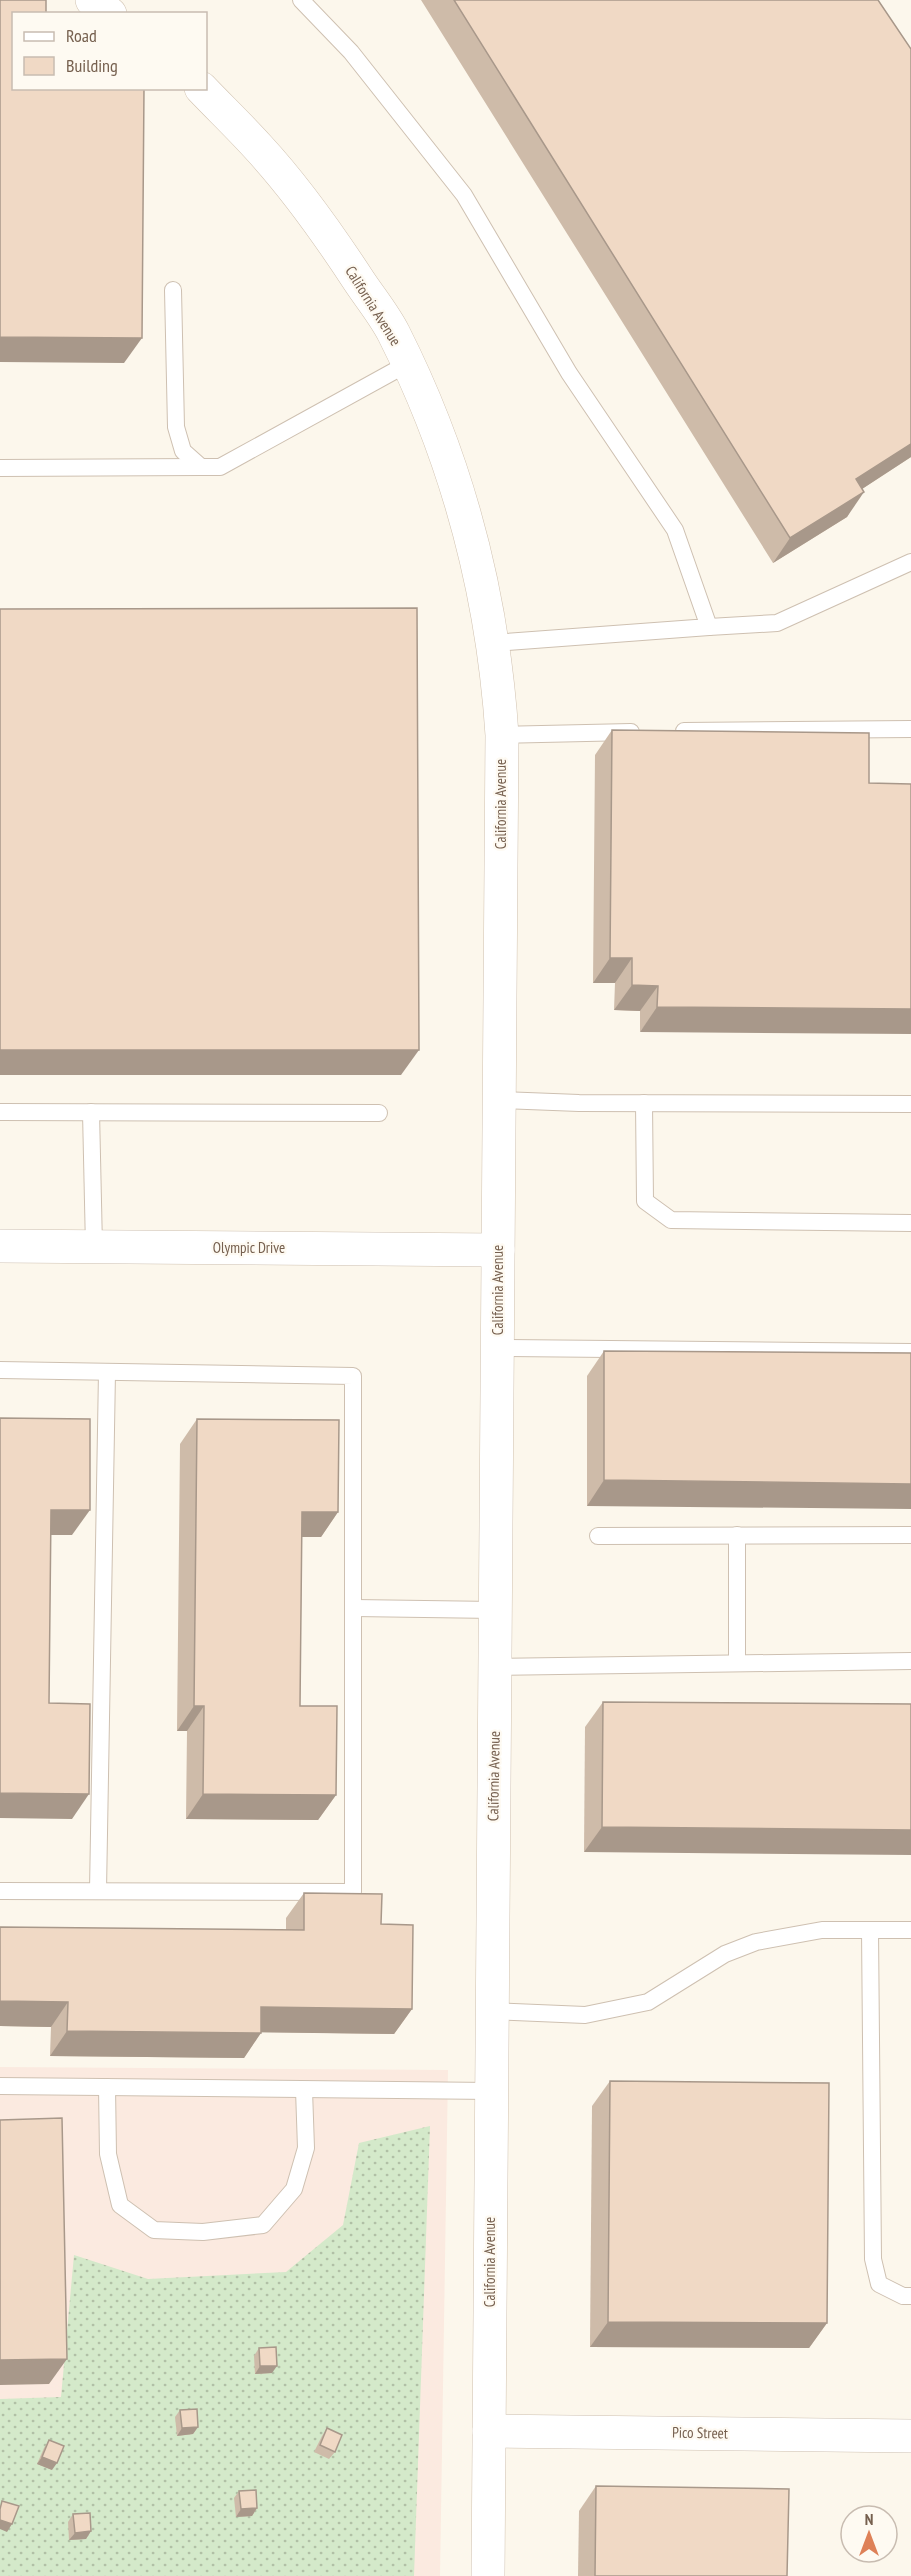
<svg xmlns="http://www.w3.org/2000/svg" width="911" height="2576" font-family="'PT Sans Narrow',sans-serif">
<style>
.commercial{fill:#fbeae0}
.grass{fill:url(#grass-dots)}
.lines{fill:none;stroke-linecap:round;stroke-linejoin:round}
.service-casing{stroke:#cec0b1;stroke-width:18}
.minor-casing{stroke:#cec0b1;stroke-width:34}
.secondary-casing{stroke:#d0c1af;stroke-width:34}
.service{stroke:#fff;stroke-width:16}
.minor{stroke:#fff;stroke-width:33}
.secondary{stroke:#fff;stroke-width:33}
.wall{fill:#cebba9}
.shaded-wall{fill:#a8988a}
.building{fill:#f0d9c5;stroke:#a8988a;stroke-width:1.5}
.labels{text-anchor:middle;stroke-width:4.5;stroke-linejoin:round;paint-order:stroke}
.street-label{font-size:15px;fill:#76604f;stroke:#fefaf2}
</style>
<defs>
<pattern id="grass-dots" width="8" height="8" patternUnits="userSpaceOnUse" patternTransform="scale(1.5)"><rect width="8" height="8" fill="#d4e9ca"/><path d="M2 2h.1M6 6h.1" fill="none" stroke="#b1c0a6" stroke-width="1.8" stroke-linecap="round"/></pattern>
</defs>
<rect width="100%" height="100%" fill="#fcf7ec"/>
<path class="commercial" d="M 0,2067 L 448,2070 L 440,2576 L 0,2576 Z"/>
<path class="grass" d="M 430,2126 L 414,2576 L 0,2576 L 0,2399 L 61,2397 L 74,2255 L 148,2279 L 286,2272 L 343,2225 L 359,2143 Z"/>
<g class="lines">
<defs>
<g id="service">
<path d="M 301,0 L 351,52 L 464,195 L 569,373 L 675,530 L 709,627 L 493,643"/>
<path d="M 173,290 L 176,427 L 183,451 L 201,467 L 220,467 L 407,364"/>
<path d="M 0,468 L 201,467"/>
<path d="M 709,627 L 777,623 L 911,562"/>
<path d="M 684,731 L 911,729"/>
<path d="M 502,735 L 631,732"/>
<path d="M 499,1100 L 579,1103 L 911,1104"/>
<path d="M 644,1103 L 645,1201 L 671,1220 L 911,1223"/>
<path d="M 0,1112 L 379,1113"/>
<path d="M 91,1112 L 94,1247"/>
<path d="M 497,1348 L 911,1352"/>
<path d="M 0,1370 L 353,1376 L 353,1892 L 0,1891"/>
<path d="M 737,1535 L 737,1663"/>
<path d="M 598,1536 L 911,1535"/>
<path d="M 354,1608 L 495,1610"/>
<path d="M 495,1667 L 911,1661"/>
<path d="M 98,1891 L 107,1372"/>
<path d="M 870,1930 L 873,2259 L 879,2284 L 903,2296 L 911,2296"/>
<path d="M 492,2011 L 585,2015 L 648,2002 L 725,1954 L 756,1942 L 822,1930 L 911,1930"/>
<path d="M 0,2086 L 492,2091"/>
<path d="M 107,2087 L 108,2154 L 120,2205 L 154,2230 L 203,2232 L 263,2225 L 294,2189 L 306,2148 L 304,2090"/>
</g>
<g id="minor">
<path d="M 0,1246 L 498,1250"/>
<path d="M 489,2431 L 911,2436"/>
</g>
<g id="secondary">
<path d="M 92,0 L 110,14"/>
<path d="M 201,88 C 220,108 240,127 258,147 C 296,188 329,235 359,281 C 371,299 385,316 394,334 C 457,459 493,596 502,735 L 488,2576"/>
</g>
</defs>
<use href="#service" class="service-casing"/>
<use href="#minor" class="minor-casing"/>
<use href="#secondary" class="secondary-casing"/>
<use href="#service" class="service"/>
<use href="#minor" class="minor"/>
<use href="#secondary" class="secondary"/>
</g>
<g class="wall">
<path d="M 421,0 L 878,0 L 911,49 L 911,457 L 862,489 L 847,517 L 773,563 Z"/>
<path d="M 612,730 L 869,733 L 640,1032 L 640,1011 L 614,1010 L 615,983 L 593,983 L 595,755 Z"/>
<path d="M 604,1351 L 911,1353 L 587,1506 L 587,1376 Z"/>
<path d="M 197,1419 L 338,1512 L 321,1537 L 302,1537 L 300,1706 L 336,1795 L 318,1820 L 186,1819 L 187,1731 L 177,1731 L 180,1444 Z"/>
<path d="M 603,1702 L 911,1704 L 584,1852 L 585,1727 Z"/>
<path d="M 304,1893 L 381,1924 L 412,2009 L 394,2034 L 261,2032 L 244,2058 L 50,2056 L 51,2027 L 0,2026 L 0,1927 L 286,1930 L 286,1918 Z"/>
<path d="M 610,2081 L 827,2323 L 809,2348 L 590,2347 L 592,2106 Z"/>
<path d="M 259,2348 L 272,2373 L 255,2374 L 254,2356 Z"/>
<path d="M 180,2410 L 198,2427 L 193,2434 L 177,2436 L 175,2417 Z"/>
<path d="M 327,2428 L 335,2452 L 329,2459 L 314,2452 L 322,2436 Z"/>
<path d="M 49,2440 L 52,2470 L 37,2464 L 44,2448 Z"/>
<path d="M 596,2486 L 787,2576 L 578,2576 L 579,2511 Z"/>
<path d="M 239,2491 L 257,2508 L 252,2516 L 236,2517 L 234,2498 Z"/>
<path d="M 73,2514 L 91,2531 L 86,2539 L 69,2540 L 68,2522 Z"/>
</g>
<g class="shaded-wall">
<path d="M 0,337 L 142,338 L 124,363 L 0,362 Z"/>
<path d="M 911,444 L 911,457 L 839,504 L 856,479 Z"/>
<path d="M 864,492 L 847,517 L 773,563 L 790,538 Z"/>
<path d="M 610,958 L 632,958 L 615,983 L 593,983 Z"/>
<path d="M 632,985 L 658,986 L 640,1011 L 614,1010 Z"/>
<path d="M 657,1007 L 911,1009 L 911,1034 L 640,1032 Z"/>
<path d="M 0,1050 L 419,1050 L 401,1075 L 0,1075 Z"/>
<path d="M 604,1480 L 911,1484 L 911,1509 L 587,1506 Z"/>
<path d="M 51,1510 L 90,1510 L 72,1535 L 33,1535 Z"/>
<path d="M 302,1512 L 338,1512 L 321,1537 L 284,1537 Z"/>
<path d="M 194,1706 L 204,1706 L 187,1731 L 177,1731 Z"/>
<path d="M 0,1793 L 89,1794 L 72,1819 L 0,1818 Z"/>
<path d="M 203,1794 L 336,1795 L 318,1820 L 186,1819 Z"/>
<path d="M 602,1827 L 911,1830 L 911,1855 L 584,1852 Z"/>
<path d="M 0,2001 L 68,2002 L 51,2027 L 0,2026 Z"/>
<path d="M 261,2007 L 412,2009 L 394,2034 L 244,2032 Z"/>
<path d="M 67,2031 L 261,2033 L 244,2058 L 50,2056 Z"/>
<path d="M 608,2322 L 827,2323 L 809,2348 L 590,2347 Z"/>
<path d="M 67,2359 L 49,2384 L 0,2385 L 0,2360 Z"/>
<path d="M 260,2366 L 277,2366 L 272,2373 L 255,2374 Z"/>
<path d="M 198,2427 L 193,2434 L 177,2436 L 182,2428 Z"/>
<path d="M 42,2457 L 57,2463 L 52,2470 L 37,2464 Z"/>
<path d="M 257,2508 L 252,2516 L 236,2517 L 241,2509 Z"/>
<path d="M 0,2520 L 12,2524 L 7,2532 L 0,2529 Z"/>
<path d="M 91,2531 L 86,2539 L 69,2540 L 75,2533 Z"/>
</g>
<g class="building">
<path d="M 0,0 L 46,0 L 46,14 L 14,14 L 14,88 L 144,88 L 142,338 L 0,337 Z"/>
<path d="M 454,0 L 878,0 L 911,49 L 911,444 L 856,479 L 864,492 L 790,538 Z"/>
<path d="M 417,608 L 419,1050 L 0,1050 L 0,609 Z"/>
<path d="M 612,730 L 869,733 L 869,783 L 911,784 L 911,1009 L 657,1007 L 658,986 L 632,985 L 632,958 L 610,958 Z"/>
<path d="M 604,1351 L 911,1353 L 911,1484 L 604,1480 Z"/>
<path d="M 0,1418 L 90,1419 L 90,1510 L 51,1510 L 49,1703 L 90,1704 L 89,1794 L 0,1793 Z"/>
<path d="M 197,1419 L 339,1420 L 338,1512 L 302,1512 L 300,1706 L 337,1706 L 336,1795 L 203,1794 L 204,1706 L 194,1706 Z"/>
<path d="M 603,1702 L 911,1704 L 911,1830 L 602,1827 Z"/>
<path d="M 304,1893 L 382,1894 L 381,1924 L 413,1925 L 412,2009 L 261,2007 L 261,2033 L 67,2031 L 68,2002 L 0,2001 L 0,1927 L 304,1930 Z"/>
<path d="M 610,2081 L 829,2083 L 827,2323 L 608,2322 Z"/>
<path d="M 62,2118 L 67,2359 L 0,2360 L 0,2120 Z"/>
<path d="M 276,2347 L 277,2366 L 260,2366 L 259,2348 Z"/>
<path d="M 197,2409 L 198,2427 L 182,2428 L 180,2410 Z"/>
<path d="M 327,2428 L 342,2435 L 335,2452 L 320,2445 Z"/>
<path d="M 49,2440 L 64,2446 L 57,2463 L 42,2457 Z"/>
<path d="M 596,2486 L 789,2489 L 787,2576 L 595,2576 Z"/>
<path d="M 256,2490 L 257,2508 L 241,2509 L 239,2491 Z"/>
<path d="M 2,2501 L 19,2506 L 12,2524 L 0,2520 L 0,2509 Z"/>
<path d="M 90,2513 L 91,2531 L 75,2533 L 73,2514 Z"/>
</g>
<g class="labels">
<g class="street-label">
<text transform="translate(373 306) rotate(58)" y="5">California Avenue</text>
<text transform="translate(501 804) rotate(-90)" y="5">California Avenue</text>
<text x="249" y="1253">Olympic Drive</text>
<text transform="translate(498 1290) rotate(-90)" y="5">California Avenue</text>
<text transform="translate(494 1776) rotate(-89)" y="5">California Avenue</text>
<text transform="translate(490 2262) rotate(-90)" y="5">California Avenue</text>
<text transform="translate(700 2433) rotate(1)" y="5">Pico Street</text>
</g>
</g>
<rect x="12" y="12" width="195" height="78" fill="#fefaf2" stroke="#c8bcb1" stroke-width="1.5"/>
<rect x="24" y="32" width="30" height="9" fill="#ffffff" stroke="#c8bcb1" stroke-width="1.5"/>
<text x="66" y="42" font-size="18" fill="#76604f">Road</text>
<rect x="24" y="57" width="30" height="18" fill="#f0d9c5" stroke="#c8bcb1" stroke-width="1.5"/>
<text x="66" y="72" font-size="18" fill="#76604f">Building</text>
<g transform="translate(869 2534)"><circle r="28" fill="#fefaf2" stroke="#c8bcb1" stroke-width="1.5"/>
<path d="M0-4.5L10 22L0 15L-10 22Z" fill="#de8158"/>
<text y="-9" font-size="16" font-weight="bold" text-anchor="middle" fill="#76604f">N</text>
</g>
</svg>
